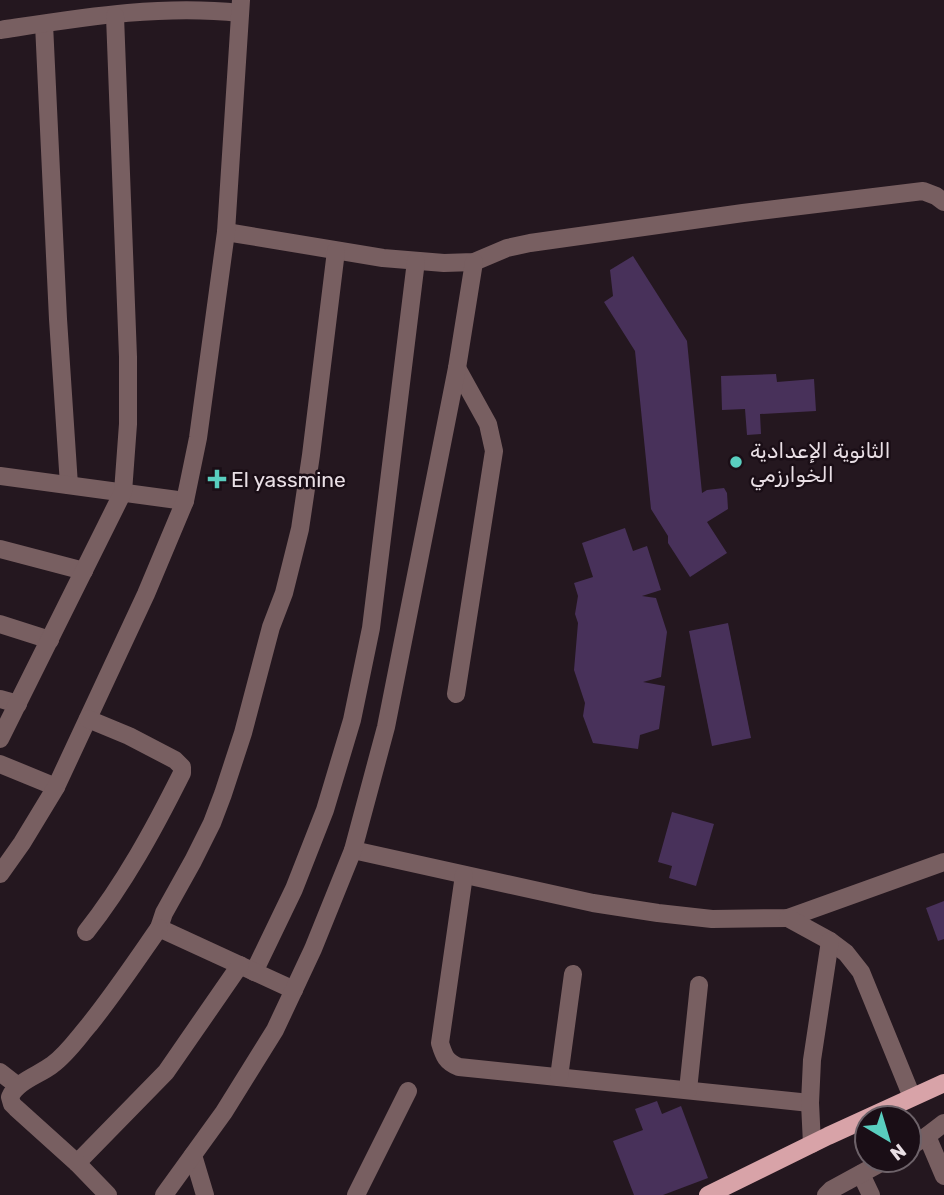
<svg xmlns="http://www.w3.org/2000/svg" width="944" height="1195" font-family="Rubik,Cairo,sans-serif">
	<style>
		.building { fill: #48315a }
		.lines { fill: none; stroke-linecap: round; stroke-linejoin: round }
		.minor { stroke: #785f61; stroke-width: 18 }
		.major { stroke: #d8a3a8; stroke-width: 18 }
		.poi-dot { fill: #59cebf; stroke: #1a0e16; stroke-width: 2.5 }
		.labels { text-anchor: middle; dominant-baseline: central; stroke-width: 5; stroke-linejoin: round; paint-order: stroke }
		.poi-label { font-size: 21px; fill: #e9dfe5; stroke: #1a0e16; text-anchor: start }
	</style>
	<rect width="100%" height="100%" fill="#24171f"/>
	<!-- building -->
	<g class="building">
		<polygon points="633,256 687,341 702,493 707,490 724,488 727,493 728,509 707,522 727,553 690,577 668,543 668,536 651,509 635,351 604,302 613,296 610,270"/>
		<polygon points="776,374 777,382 814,379 816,411 760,414 761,434 747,435 745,409 722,410 721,376"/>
		<polygon points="625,528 633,551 647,546 661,590 642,596 656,598 667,632 661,677 643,682 665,686 659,729 640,735 638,749 593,743 583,716 585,703 574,670 578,623 575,614 578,596 574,583 593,577 582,543"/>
		<polygon points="728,623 751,738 712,746 689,631"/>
		<polygon points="672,812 714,824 696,886 669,878 672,866 658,862"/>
		<polygon points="944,901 944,939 938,941 926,908"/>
		<polygon points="657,1101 662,1114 681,1106 708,1178 663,1195 634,1195 613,1141 643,1130 635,1109"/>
	</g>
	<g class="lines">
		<!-- minor -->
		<g class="minor">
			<polyline points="44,24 58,319 69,485"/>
			<path d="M 0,30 C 79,18 160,4 240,13"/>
			<polyline points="226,232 383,258 444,263 474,262 507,248 530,243 743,213 923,191 936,196 944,202"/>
			<polyline points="0,476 185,501"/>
			<polyline points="0,549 84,571"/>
			<polyline points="0,624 50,640"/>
			<polyline points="456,694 494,451 488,424 457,368"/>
			<polyline points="0,699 18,704"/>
			<polyline points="0,739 123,492 128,424 128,357 115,16"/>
			<polyline points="0,764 56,787"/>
			<polyline points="353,850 593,903 658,913 712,919 788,918 944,862"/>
			<polyline points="0,874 22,843 56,787 146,594 185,501 198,438 226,232 241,0"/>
			<path d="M 464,875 L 440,1043 C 444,1056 446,1062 459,1067 L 810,1103"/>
			<polyline points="788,918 830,941 846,953 861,972 912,1097"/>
			<path d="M 86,932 C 124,884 154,829 182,773 L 182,767 L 175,760 L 129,736 L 88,719"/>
			<polyline points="254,972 294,889 325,810 352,720 371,628 416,261"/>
			<polyline points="294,990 159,928 164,913 193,861 212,823 223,794 243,733 271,627 284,593 300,529 311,455 336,251"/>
			<polyline points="0,1072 18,1086"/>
			<polyline points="559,1077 573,974"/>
			<polyline points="688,1090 699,985"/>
			<polyline points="927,1136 944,1176"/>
			<polyline points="812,1144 810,1103 812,1060 830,941"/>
			<polyline points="909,1147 927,1136 944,1123"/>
			<polyline points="193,1155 205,1195"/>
			<polyline points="77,1163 166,1072 240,965"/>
			<polyline points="861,1174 871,1195"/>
			<path d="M 108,1195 L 77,1163 L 16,1108 L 12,1104 L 10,1097 C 17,1081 39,1075 52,1065 C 67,1054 77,1039 89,1025 C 114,994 136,961 159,928"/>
			<polyline points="164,1195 224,1112 275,1030 313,949 353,850 386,727 457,368 474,262"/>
			<polyline points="356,1195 408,1091"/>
			<polyline points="826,1195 831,1190 886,1160"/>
		</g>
		<!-- major -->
		<polyline class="major" points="708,1195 828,1136 944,1083"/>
	</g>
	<!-- markers -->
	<g class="poi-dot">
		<circle cx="736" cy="462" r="7"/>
		<path d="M213.5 468.5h7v7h7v7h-7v7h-7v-7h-7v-7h7z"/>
	</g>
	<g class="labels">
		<!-- poi labels -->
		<g class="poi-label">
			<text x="750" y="450">الثانوية الإعدادية<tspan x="750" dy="24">الخوارزمي</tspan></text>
			<text x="231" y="479">El yassmine</text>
		</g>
	</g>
	<!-- north arrow -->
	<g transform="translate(888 1139) rotate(142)"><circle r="33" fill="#1a0e16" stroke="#6d6269" stroke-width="2"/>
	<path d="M0-5L12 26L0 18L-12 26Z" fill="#59cebf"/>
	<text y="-10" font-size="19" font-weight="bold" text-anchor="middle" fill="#e9dfe5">N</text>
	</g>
</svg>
